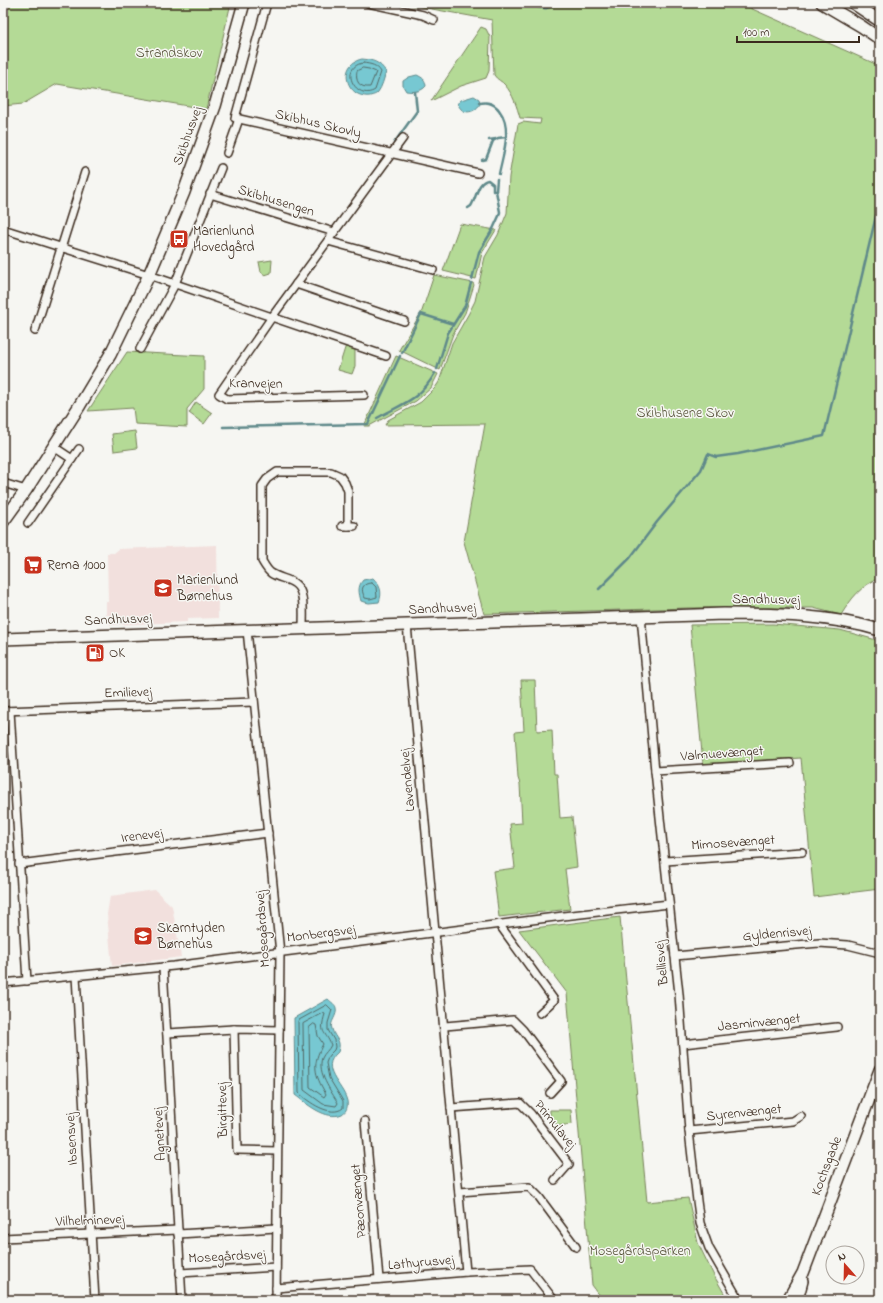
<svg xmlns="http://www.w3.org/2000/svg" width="883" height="1303" font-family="'Indie Flower',sans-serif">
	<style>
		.built { fill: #f2e0dd }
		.green { fill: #b4da96; stroke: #78825a }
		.water { fill: #77c8d2; stroke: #5f898a }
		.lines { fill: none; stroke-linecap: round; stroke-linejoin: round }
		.shore { stroke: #536966; stroke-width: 1 }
		.stream { stroke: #5f898a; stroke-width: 2.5 }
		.street-casing { stroke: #3b2a1e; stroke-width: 10 }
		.secondary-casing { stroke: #3b2a1e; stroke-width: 14 }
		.street { stroke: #f6f6f2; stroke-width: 7 }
		.secondary { stroke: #f6f6f2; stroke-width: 11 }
		.labels { text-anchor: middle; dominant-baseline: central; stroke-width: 3; stroke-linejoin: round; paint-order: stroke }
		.park-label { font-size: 14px; fill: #59563c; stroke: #f6f6f2 }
		.street-label { font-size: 14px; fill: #3b2a1e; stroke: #f6f6f2 }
		.poi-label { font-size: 14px; fill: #3b2a1e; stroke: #f6f6f2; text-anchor: start }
	</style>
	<rect width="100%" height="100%" fill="#f6f6f2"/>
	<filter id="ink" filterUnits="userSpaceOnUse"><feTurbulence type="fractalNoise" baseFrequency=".025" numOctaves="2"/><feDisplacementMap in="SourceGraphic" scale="8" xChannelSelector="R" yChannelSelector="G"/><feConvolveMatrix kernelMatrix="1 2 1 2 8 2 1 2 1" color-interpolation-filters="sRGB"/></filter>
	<g filter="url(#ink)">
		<!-- built -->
		<g class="built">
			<polygon points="217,545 218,618 187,619 187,622 110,625 109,615 106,615 106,602 108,602 107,553 114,553 119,549"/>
			<polygon points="155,890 172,906 181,957 112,966 107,914 110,896"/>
		</g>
		<!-- green -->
		<g class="green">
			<polygon points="3,3 231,3 206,109 57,84 23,104 3,106"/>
			<path d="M 399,3 L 739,3 L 880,66 L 880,578 C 861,585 851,599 841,615 L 813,608 L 688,608 L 484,614 L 464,542 L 485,424 L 385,425 L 388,420 L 421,402 L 435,388 L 439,382 L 452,343 L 469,313 L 475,301 L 485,257 L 498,235 L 507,213 L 509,177 L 518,124 L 523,122 L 540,124 L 541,119 L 520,118 C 517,107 513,94 505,85 C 502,81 497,80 494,75 L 492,20 Z"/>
			<polygon points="481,27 486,29 490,37 489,71 486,78 461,86 431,101"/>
			<polygon points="460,224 496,230 482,253 476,279 443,271"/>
			<polygon points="272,260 271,273 265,275 261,272 259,262"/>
			<polygon points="434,275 473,283 474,285 465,313 453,334 440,370 399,350 422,311"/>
			<polygon points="346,345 355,348 355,366 352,374 338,370"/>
			<polygon points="127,352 204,356 204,389 187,409 187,427 135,424 133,408 88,411"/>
			<polygon points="396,356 438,374 431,388 416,401 369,426 364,426"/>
			<polygon points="196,402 212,413 204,424 189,413"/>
			<polygon points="135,431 137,448 114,451 112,434"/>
			<polygon points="773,624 840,630 880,641 880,889 814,897 801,758 703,764 690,625"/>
			<polygon points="521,680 535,680 537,731 552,730 554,774 557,774 560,818 572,817 577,867 565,869 570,909 499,917 493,871 515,868 510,824 522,823 520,784 518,778 515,732 524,731"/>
			<polygon points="620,917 647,1202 688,1198 698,1243 713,1274 728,1300 603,1300 592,1285 567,993 519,930"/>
			<polygon points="550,1110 571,1110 572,1124 558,1126 550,1116"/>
		</g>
		<!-- water -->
		<g class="water">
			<polygon points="529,3 562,3 546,9 533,7"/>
			<path d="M 362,59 C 373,60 380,62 386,72 C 384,78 382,87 378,92 C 376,95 373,95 370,96 C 346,99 337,64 362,59 Z"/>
			<path d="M 417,75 C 423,78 425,79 426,86 C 421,92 414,92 406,91 L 403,86 L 403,81 L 409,77 Z"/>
			<path d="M 474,96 L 479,99 L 480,104 C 474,114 462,115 458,104 L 461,100 Z"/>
			<path d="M 373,578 C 380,585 383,592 379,602 L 369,603 L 361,601 C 359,593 357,587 363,580 Z"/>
			<path d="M 328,999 C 331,1002 336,1005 336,1008 C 338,1016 329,1022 332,1029 C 335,1040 342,1039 338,1052 C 318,1069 343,1084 347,1101 C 348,1106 347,1111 342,1114 C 326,1121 307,1104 295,1095 L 294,1018 Z"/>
		</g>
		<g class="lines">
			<!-- shore -->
			<g class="shore">
				<path d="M 363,63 C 371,64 377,65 381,72 L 375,90 C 356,102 338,67 363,63 Z"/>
				<path d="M 363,68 L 369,69 L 376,72 L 370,87 C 359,88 355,81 357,71 Z"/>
				<path d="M 372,583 L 376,587 L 377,597 L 370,599 L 365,598 C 360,589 362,583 372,583 Z"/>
				<path d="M 327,1005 L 332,1010 L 328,1023 L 328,1030 L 334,1040 L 335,1047 L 334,1050 L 329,1055 L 326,1063 L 329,1078 L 343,1101 L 343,1108 C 331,1118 308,1102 299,1093 L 298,1021 Z"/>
				<path d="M 323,1013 L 325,1014 C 319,1034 325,1030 331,1045 C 329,1050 324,1053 322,1058 C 317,1073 331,1091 338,1103 L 336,1106 L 323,1104 L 304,1090 L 303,1024 Z"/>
				<path d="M 314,1024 L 316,1025 L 318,1036 L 323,1044 C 312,1064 314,1074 326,1094 L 324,1097 L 310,1087 L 309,1028 Z"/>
			</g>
			<!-- stream -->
			<g class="stream">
				<path d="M 479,103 C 482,103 486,102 489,103 C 493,104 496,106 499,110 C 513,128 503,154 499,174"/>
				<polyline points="489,140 496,139"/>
				<polyline points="394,143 417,111 415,92"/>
				<polyline points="482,160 486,159 493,141 498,138 506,137"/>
				<path d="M 468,208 L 471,206 C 477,197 477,182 488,180 L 493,184 L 493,191 L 496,191"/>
				<polyline points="472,279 479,252 493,229 499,216 500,212 496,191 497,179"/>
				<polyline points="402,353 421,314 453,324"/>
				<polyline points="437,369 448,333 465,306 471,283"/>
				<path d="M 377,418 C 402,404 420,400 435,373"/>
				<polyline points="223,427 368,424 400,356"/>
				<polyline points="599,589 630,558 657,522 701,470 708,454 716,457 738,454 824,436 880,199"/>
			</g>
			<defs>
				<g id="street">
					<polyline points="267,3 235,118 478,173"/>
					<polyline points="368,3 423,15 434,20"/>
					<polyline points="227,153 239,119"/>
					<polyline points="210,194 334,232"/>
					<polyline points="3,229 149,275 386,356"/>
					<polyline points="328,241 433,270"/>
					<polyline points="296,284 404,321"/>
					<polyline points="35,331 85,172"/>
					<polyline points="140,349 175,284 221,168"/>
					<polyline points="364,395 227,399 219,394 272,317 403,138"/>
					<polyline points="54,447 72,459"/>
					<polyline points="3,483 26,490"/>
					<polyline points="28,523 79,449"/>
					<polyline points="342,526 354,526"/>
					<polyline points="641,616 655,771 679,994 689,1131 697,1201 700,1223 709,1248 739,1300"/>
					<polyline points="407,625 466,1272"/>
					<path d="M 303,628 C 303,618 304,607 302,597 C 299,578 283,581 271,573 C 267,570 265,566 262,561 L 262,486 L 267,479 L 277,472 L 331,472 L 340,476 L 345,483 L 348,491 L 348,526"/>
					<polyline points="247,630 280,953 276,1300"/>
					<polyline points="3,711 254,702"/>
					<polyline points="10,711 27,981"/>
					<polyline points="655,771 790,763"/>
					<polyline points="665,861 802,852"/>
					<polyline points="19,864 268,833"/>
					<polyline points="499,924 554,1000 540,1013"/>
					<polyline points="675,956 819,943 848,945 880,953"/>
					<polyline points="163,967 182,1300"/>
					<polyline points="76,976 95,1300"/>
					<polyline points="3,983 174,966 563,916 669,904"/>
					<polyline points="445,1026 513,1020 523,1030 561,1081 550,1093"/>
					<polyline points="234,1029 237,1150 277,1151"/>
					<polyline points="167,1033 234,1029 279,1030"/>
					<polyline points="683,1044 837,1027"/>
					<polyline points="451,1108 520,1103 531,1114 569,1164 555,1180"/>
					<polyline points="365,1121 379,1279"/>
					<polyline points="689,1131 793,1121 801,1116"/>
					<polyline points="459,1192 529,1187 539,1197 576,1247"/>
					<polyline points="178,1234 276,1228"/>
					<polyline points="3,1238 178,1230"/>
					<polyline points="180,1273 276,1267"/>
					<polyline points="276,1288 467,1272 530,1269 554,1300"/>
				</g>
				<g id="secondary">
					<polyline points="822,3 861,26 880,39"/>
					<polyline points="853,3 880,21"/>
					<polyline points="3,522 26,490 80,405 110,355 149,275 184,192 215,106 244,3"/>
					<path d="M 3,639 L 724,614 C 777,614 829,615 880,630"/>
					<polyline points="788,1300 803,1273 880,1070"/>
					<polyline points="797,1300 802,1281"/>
				</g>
			</defs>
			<!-- street casing -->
			<use href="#street" class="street-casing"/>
			<!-- secondary casing -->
			<use href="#secondary" class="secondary-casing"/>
			<!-- street -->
			<use href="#street" class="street"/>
			<!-- secondary -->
			<use href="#secondary" class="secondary"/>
		</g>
	</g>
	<!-- icons -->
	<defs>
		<symbol id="bus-square" viewBox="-11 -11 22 22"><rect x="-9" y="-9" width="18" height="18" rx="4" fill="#c8321e" stroke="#f6f6f2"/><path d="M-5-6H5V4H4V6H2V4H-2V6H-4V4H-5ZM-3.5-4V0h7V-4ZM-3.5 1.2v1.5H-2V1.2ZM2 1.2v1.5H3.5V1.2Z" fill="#fff"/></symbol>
		<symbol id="supermarket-square" viewBox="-11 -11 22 22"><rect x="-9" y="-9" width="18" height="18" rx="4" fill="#c8321e" stroke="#f6f6f2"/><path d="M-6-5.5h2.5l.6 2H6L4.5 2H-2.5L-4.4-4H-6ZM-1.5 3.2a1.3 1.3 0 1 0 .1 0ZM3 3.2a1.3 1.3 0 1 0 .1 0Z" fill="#fff"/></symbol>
		<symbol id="school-square" viewBox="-11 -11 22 22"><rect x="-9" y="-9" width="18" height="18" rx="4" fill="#c8321e" stroke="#f6f6f2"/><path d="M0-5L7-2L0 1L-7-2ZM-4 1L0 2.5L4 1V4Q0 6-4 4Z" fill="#fff"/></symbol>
		<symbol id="fuel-square" viewBox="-11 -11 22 22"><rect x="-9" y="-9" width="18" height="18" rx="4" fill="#c8321e" stroke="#f6f6f2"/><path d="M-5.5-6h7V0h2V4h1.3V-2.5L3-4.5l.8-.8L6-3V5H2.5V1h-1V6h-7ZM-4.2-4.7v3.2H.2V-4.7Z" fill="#fff"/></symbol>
	</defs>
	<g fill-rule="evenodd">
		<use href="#bus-square" x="168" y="228" width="22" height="22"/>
		<use href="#supermarket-square" x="22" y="554" width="22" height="22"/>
		<use href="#school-square" x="152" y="577" width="22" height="22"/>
		<use href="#fuel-square" x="84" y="642" width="22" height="22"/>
		<use href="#school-square" x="132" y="925" width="22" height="22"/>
	</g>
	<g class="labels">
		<!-- park labels -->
		<g class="park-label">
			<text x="169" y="53">Strandskov</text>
			<text x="685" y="413">Skibhusene Skov</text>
			<text x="640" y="1251">Mosegårdsparken</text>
		</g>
		<!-- street labels -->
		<g class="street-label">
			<text transform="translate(318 124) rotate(13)">Skibhus Skovly</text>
			<text transform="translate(188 136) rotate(-70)">Skibhusvej</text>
			<text transform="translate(276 201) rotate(17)">Skibhusengen</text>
			<text transform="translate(256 384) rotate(1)">Kranvejen</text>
			<text transform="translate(766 600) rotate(1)">Sandhusvej</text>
			<text transform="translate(442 609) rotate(-2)">Sandhusvej</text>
			<text transform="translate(118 620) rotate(-2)">Sandhusvej</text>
			<text transform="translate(128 693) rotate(-2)">Emilievej</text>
			<text transform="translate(722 754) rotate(-4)">Valmuevænget</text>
			<text transform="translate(408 780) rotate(-95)">Lavendelvej</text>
			<text transform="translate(142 836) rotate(-7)">Irenevej</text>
			<text transform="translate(733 843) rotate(-4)">Mimosevænget</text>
			<text transform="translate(263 929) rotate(-94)">Mosegårdsvej</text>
			<text transform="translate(321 934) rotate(-7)">Monbergsvej</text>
			<text transform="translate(777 934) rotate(-5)">Gyldenrisvej</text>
			<text transform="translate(662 963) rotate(-96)">Bellisvej</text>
			<text transform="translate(759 1023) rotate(-6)">Jasminvænget</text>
			<text transform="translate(223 1110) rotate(-91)">Birgittevej</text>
			<text transform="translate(744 1113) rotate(-6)">Syrenvænget</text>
			<text transform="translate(555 1125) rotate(51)">Primulavej</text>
			<text transform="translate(160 1134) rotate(-93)">Agnetevej</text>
			<text transform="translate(72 1139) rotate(-93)">Ibsensvej</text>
			<text transform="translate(827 1166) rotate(-69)">Kochsgade</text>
			<text transform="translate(359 1201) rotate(-95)">Pæonvænget</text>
			<text transform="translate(90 1221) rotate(-2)">Vilhelminevej</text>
			<text transform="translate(227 1257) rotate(-3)">Mosegårdsvej</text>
			<text transform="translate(421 1263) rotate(-5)">Lathyrusvej</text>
		</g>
		<!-- poi labels -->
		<g class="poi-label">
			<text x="193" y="231">Marienlund<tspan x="193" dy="16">Hovedgård</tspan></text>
			<text x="47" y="565">Rema 1000</text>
			<text x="177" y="580">Marienlund<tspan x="177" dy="16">Børnehus</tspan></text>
			<text x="109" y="653">OK</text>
			<text x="157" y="928">Skarntyden<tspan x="157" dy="16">Børnehus</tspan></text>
		</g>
	</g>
	<!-- margin -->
	<rect width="883" height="1303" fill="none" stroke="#f6f6f2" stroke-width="16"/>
	<rect x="8" y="8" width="867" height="1287" fill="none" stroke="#3b2a1e" stroke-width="1.5" filter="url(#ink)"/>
	<!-- north arrow -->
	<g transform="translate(845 1265) rotate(340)"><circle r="19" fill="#f6f6f2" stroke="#aba49d"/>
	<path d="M0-3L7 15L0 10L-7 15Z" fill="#c8321e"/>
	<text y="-6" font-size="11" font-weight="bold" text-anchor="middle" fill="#3b2a1e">N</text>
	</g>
	<!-- scale -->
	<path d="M737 36v6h122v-6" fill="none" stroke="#3b2a1e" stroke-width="2"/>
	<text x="743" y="36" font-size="12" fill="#3b2a1e" stroke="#f6f6f2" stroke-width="3" paint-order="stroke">100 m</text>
</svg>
